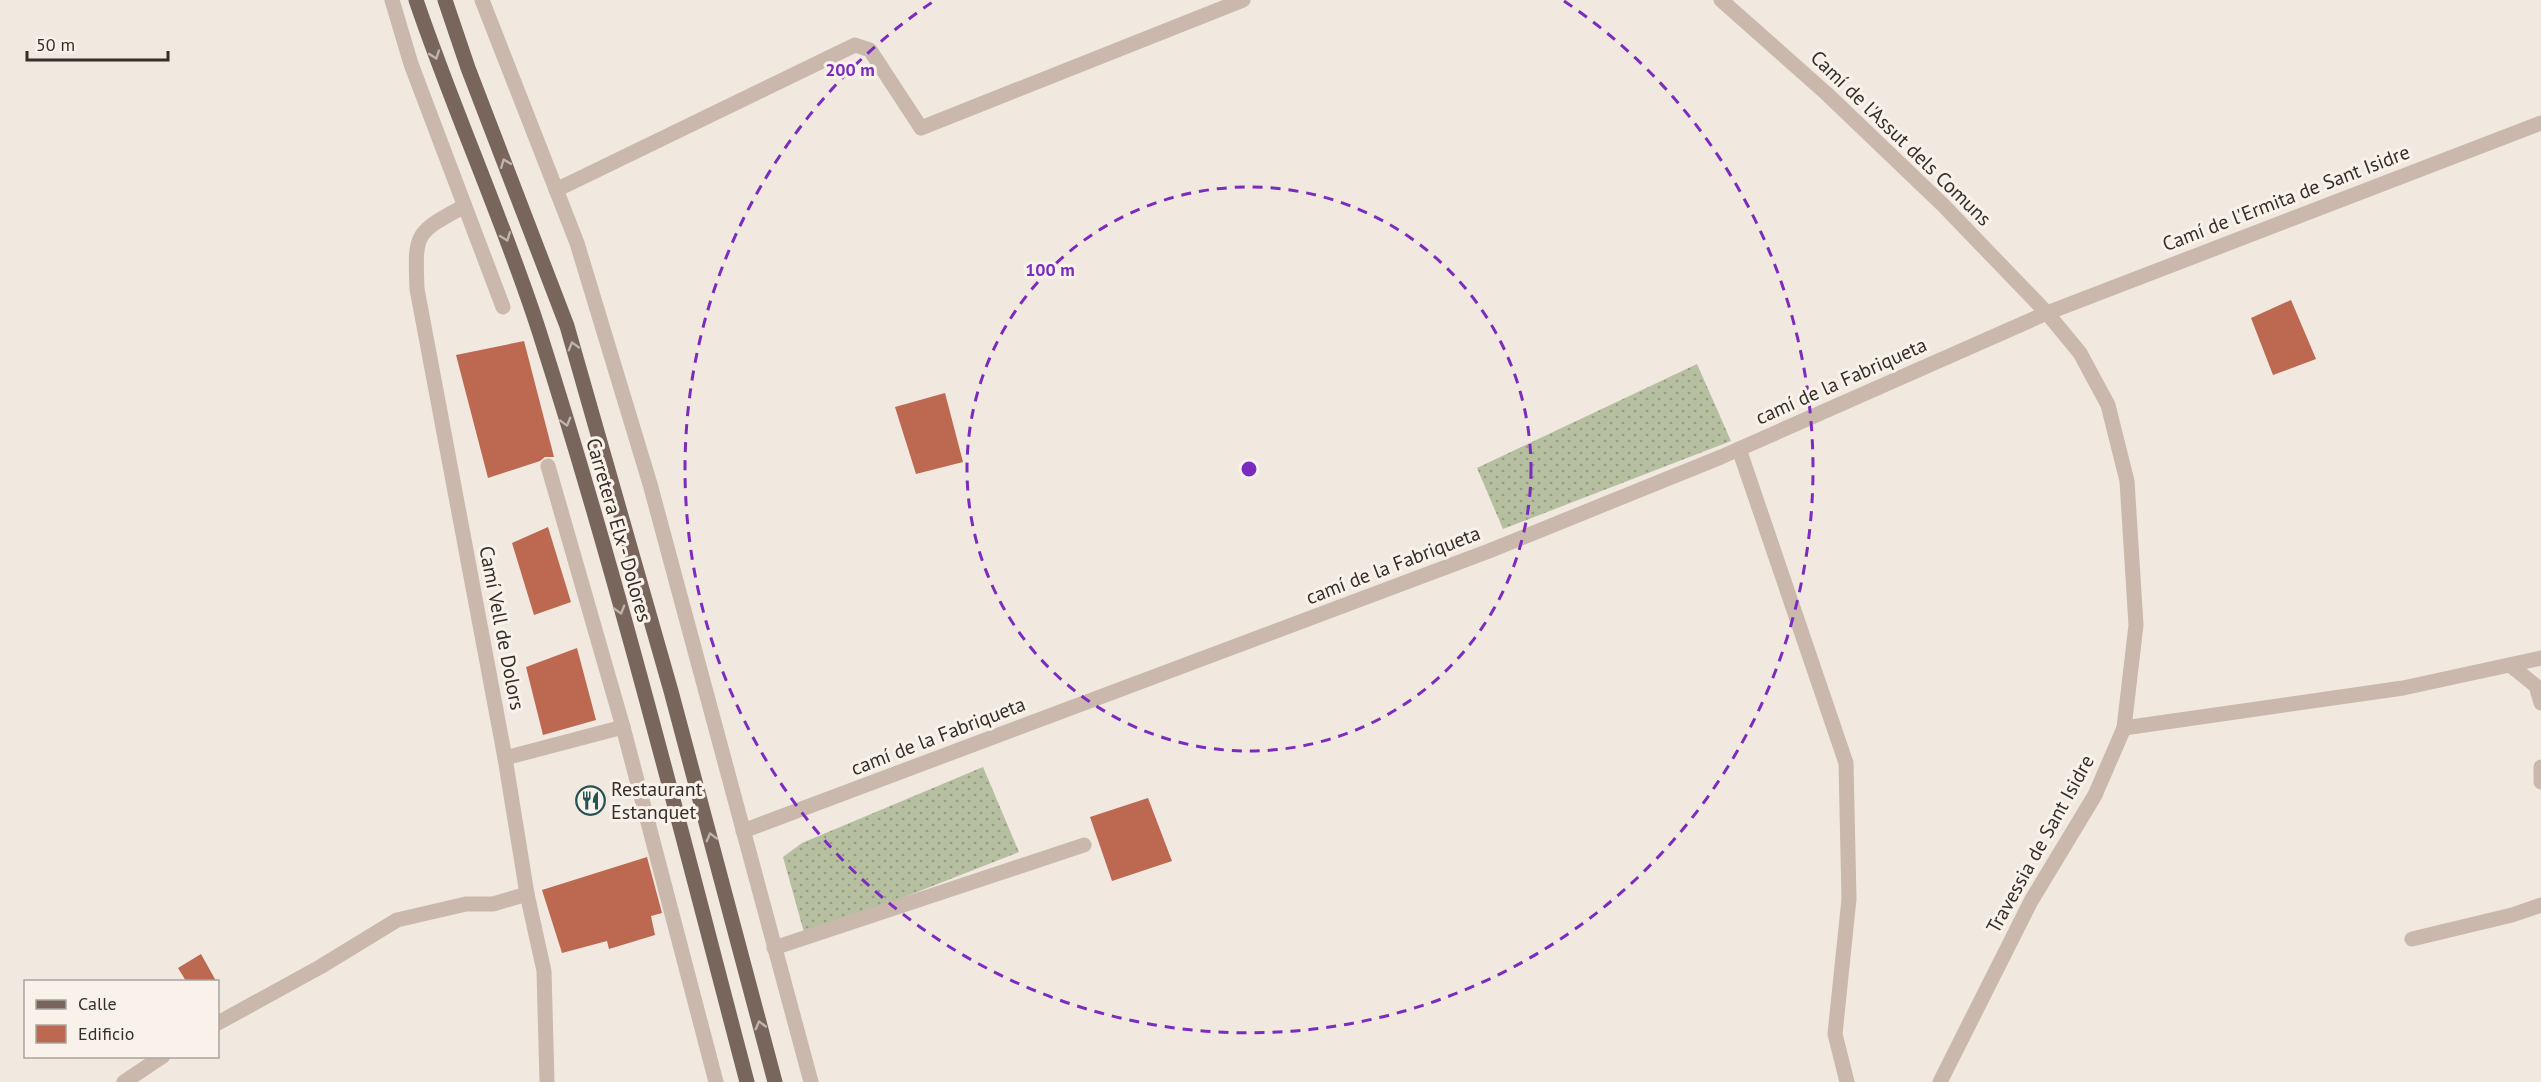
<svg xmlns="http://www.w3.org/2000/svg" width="2541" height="1082" font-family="'PT Sans',sans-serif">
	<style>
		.grass { fill: url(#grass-dots) }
		.building { fill: #bd6851 }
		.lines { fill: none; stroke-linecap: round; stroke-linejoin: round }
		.minor { stroke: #c9b8ab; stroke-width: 15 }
		.major { stroke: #78655c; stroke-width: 15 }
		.oneway { stroke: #bfb3ab }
		.ring { fill: none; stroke: #7b2cbf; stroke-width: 3; stroke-dasharray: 10 8 }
		.labels { text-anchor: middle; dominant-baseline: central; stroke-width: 6; stroke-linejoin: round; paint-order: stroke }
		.street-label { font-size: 20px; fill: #372e2a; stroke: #f9f2eb }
		.poi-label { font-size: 20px; fill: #372e2a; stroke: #f9f2eb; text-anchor: start }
		.centre { fill: #7b2cbf; stroke: #f9f2eb; stroke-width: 3 }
		.ring-label { font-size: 18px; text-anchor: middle; font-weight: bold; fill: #7b2cbf; stroke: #f9f2eb; stroke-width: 6; stroke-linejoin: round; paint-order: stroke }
	</style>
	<defs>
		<pattern id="grass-dots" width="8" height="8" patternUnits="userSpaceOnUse" patternTransform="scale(1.5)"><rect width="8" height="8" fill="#b6bfa0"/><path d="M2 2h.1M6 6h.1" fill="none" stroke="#959c83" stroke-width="1.8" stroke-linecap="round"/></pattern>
	</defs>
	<rect width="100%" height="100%" fill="#f1e8df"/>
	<!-- grass -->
	<g class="grass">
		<polygon points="1697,364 1731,441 1503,529 1477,468"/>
		<polygon points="983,767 1019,852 805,936 783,857 802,843"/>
	</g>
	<!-- building -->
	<g class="building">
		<polygon points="2291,300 2316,359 2273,375 2251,318"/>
		<polygon points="524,341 554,457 545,457 540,461 488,478 456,355"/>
		<polygon points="945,393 963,462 916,474 895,407"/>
		<polygon points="548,527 571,602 534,615 512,543"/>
		<polygon points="577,648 596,720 543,735 526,667"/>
		<polygon points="1148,798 1172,861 1112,881 1090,817"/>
		<polygon points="647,857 662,913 651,916 655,935 609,949 607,941 562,953 542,890"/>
		<polygon points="201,954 216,981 186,981 178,968"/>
	</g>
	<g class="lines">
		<!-- minor -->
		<g class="minor">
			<polyline points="392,0 411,64 503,307"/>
			<polyline points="482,0 577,243 650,484 811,1082"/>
			<polyline points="1721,0 1827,94 1943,205 2047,313 2080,353 2108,405 2127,481 2136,625 2124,728 2095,795 2031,901 1940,1082"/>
			<polyline points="556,190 855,45 870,50 921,128 1243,0"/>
			<path d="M 463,207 C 414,233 415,234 417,289 L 505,758 L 527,894 L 544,971 L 547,1082"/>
			<polyline points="1739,449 1846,763 1849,899 1835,1034 1847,1082"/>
			<polyline points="548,466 623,727 716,1082"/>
			<polyline points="2510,665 2536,686 2541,703"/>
			<polyline points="2124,728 2403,688 2541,658"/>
			<polyline points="505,758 623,727"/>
			<polyline points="2541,767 2541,782"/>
			<polyline points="743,831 1489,551 1721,457 2047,313 2541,123"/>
			<polyline points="2412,939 2512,915 2541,905"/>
			<polyline points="774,948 1084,845"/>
			<polyline points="218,1023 320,967 397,920 466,904 493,904 527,894"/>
			<polyline points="124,1082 163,1056"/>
		</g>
		<!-- major -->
		<g class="major">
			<path d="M 416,0 C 454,112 503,219 539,331 C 618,578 681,831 747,1082"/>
			<polyline points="445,0 468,68 567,326 671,691 775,1082"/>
		</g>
	</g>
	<!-- one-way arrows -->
	<defs><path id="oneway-chevron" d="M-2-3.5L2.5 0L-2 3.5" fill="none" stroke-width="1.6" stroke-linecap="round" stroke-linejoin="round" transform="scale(1.5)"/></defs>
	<g class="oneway">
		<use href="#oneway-chevron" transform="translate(435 55) rotate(71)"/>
		<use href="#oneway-chevron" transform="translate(505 163) rotate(-112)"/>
		<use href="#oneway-chevron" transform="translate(506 237) rotate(69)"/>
		<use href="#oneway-chevron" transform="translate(573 346) rotate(-106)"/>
		<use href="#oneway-chevron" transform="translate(566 422) rotate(74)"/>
		<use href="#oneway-chevron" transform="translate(620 610) rotate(74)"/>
		<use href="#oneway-chevron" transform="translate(711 837) rotate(-105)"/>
		<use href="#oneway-chevron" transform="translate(760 1025) rotate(-105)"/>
	</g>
	<!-- distance rings -->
	<g class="ring">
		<circle cx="1249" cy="469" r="282"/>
		<path d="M1564 1A564 564 0 1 1 934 1"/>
	</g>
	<!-- icons -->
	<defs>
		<symbol id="restaurant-ring" viewBox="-11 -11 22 22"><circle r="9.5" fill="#f9f2eb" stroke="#225456" stroke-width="1.5"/><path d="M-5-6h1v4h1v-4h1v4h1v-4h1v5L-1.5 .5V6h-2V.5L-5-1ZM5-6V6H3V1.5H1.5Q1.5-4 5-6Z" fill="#225456"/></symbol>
	</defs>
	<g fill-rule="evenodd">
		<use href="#restaurant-ring" x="574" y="784" width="33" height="33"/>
	</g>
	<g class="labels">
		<!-- street labels -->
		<g class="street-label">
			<text transform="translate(1901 138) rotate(44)">Camí de l'Assut dels Comuns</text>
			<text transform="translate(2286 198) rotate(-21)">Camí de l'Ermita de Sant Isidre</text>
			<text transform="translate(1841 381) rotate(-24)">camí de la Fabriqueta</text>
			<text transform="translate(619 530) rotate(74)">Carretera Elx - Dolores</text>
			<text transform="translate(1393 565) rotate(-21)">camí de la Fabriqueta</text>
			<text transform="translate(502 628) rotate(79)">Camí Vell de Dolors</text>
			<text transform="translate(938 736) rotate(-21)">camí de la Fabriqueta</text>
			<text transform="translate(2040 844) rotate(-61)">Travessia de Sant Isidre</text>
		</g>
		<!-- poi labels -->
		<g class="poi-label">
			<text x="611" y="789">Restaurant<tspan x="611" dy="23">Estanquet</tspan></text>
		</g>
	</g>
	<circle cx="1249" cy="469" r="9" class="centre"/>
	<g class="ring-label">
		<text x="850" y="76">200 m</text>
		<text x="1050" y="276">100 m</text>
	</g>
	<!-- legend -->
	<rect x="24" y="980" width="195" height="78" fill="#f9f2eb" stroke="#aba49e" stroke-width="1.5"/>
	<rect x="36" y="1000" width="30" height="9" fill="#78655c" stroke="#aba49e" stroke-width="1.5"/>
	<text x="78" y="1010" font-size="18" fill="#372e2a">Calle</text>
	<rect x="36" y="1025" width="30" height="18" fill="#bd6851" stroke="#aba49e" stroke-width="1.5"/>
	<text x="78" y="1040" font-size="18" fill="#372e2a">Edificio</text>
	<!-- scale -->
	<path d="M27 51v9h141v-9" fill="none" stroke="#372e2a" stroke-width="3"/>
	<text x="36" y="51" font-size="18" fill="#372e2a" stroke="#f9f2eb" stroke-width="4.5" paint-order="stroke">50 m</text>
</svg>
